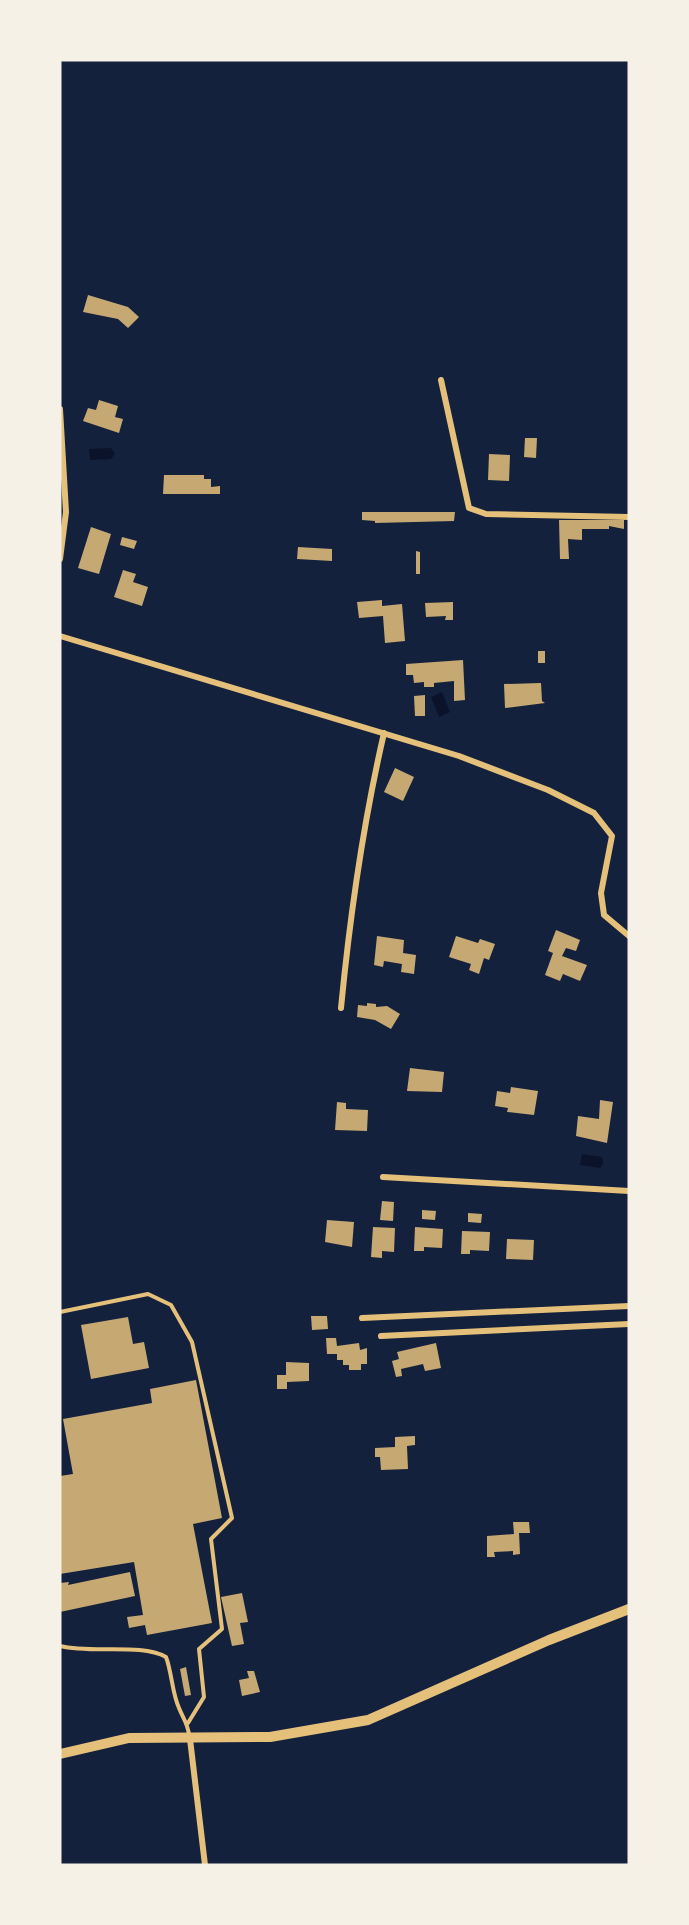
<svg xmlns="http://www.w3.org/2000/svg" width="689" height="1925" font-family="'Alegreya Sans',sans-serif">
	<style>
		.water { fill: #0b132b }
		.building { fill: #c6a872 }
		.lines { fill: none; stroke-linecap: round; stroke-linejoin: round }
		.service { stroke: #e5c07b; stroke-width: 4 }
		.minor { stroke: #e5c07b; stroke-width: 6 }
		.tertiary { stroke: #e5c07b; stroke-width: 10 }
	</style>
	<rect width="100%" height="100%" fill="#14213d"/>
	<!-- water -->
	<g class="water">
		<polygon points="111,448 115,454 111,459 90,460 89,449"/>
		<polygon points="442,692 450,712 439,717 431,697"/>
		<polygon points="582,1154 602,1157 603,1164 600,1168 580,1165"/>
	</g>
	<!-- building -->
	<g class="building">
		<polygon points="88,295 128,307 139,317 128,328 118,319 83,312"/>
		<polygon points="99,400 118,406 115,417 123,419 119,433 83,421 88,408 96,410"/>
		<polygon points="525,438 537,438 536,458 524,457"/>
		<polygon points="489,454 510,455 509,481 488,480"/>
		<polygon points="164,475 204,475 204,479 211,479 211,487 220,486 220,494 163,494"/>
		<polygon points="362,512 455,512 454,521 375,523 375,521 362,520"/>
		<polygon points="559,520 624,520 624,529 609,526 609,529 582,529 582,540 568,539 569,559 560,559"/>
		<polygon points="91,527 111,534 99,574 78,568"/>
		<polygon points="122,537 137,541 134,549 120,545"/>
		<polygon points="298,547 332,549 332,561 297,559"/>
		<polygon points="416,551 420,552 420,574 416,574"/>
		<polygon points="123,570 136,574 133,582 148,587 142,606 114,597"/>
		<polygon points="382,600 382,606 402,604 405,641 385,643 383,616 359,618 357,602"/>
		<polygon points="453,602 453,620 445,620 446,616 426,617 425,603"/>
		<rect x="538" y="651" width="7" height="12"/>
		<polygon points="463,660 465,700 454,701 454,681 434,683 434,687 424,687 424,682 414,683 413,675 406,675 406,664"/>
		<polygon points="541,683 542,701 545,703 505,708 504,684"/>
		<polygon points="425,695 425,716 415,716 414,696"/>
		<polygon points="395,768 414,777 403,801 384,792"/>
		<polygon points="556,930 580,940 576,951 566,948 562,956 587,965 580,981 563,974 560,981 545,975 553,953 548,951"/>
		<polygon points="377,936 404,940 403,953 416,955 414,974 401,972 402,964 384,961 383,967 374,965"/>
		<polygon points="456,936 478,943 480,939 495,944 489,960 484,958 479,974 469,970 471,964 449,957"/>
		<polygon points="367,1003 376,1004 376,1007 387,1006 400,1014 391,1029 375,1020 357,1017 358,1005 367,1006"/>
		<polygon points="410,1068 444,1072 442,1092 407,1091"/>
		<polygon points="511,1087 538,1091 534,1115 507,1112 508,1108 495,1106 497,1091 510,1093"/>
		<polygon points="600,1100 613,1102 607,1143 576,1136 578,1116 599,1119"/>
		<polygon points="337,1102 346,1103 346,1109 368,1110 367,1131 335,1130"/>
		<polygon points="382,1201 394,1202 393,1221 380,1220"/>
		<polygon points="422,1210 436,1211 435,1220 422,1219"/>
		<polygon points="468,1213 482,1214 481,1223 468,1222"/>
		<polygon points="327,1220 354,1222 352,1247 325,1242"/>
		<polygon points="373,1227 395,1228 394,1252 382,1251 382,1258 371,1257"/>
		<polygon points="415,1227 443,1229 442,1248 424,1247 424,1251 414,1251"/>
		<polygon points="462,1231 490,1232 489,1251 470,1250 470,1254 461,1254"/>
		<polygon points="507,1239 534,1240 533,1260 506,1259"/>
		<polygon points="311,1316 327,1316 328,1329 312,1330"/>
		<polygon points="128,1317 133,1344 144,1342 149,1368 91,1379 81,1325"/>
		<polygon points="326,1338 336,1338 337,1346 359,1343 360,1350 367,1348 367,1364 361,1364 361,1370 349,1370 349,1365 343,1365 343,1360 337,1360 337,1354 327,1354"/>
		<polygon points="436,1343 441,1368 425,1371 423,1364 401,1369 402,1376 396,1377 392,1361 399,1359 397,1352"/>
		<polygon points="286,1362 309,1363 309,1381 287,1382 287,1389 277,1389 277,1375 286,1375"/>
		<polygon points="196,1380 222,1518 193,1524 212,1623 147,1635 145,1625 129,1628 127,1617 143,1615 134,1562 60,1574 60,1476 73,1474 63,1419 152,1403 150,1389"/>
		<polygon points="415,1436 415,1445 407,1446 408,1469 381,1470 380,1457 375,1457 375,1448 395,1447 395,1437"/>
		<polygon points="513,1522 529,1522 530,1533 519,1533 520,1554 513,1555 513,1551 494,1552 495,1557 487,1557 487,1536 514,1534"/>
		<polygon points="130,1572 135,1596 60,1612 60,1583 69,1582 68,1585"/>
		<polygon points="242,1593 248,1622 240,1623 244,1644 232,1646 221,1597"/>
		<polygon points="186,1667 191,1695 185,1696 180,1669"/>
		<polygon points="247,1671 254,1671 260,1692 242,1696 239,1680 249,1678"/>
	</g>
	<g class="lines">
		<!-- service -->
		<g class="service">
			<polyline points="60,1312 148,1294 171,1305 192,1342 232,1518 211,1539 222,1629 199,1649 204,1697 188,1723"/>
			<path d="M 60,1646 C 93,1654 140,1643 166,1657 C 172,1673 172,1693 179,1708 C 183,1718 188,1724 189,1735"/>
		</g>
		<!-- minor -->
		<g class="minor">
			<polyline points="441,380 469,508 486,514 629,517"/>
			<polyline points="60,409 66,512 60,559"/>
			<polyline points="60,636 459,756 548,790 594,813 612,836 601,893 604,915 629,936"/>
			<path d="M 341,1008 C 350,915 363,824 384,733"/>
			<polyline points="383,1177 629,1191"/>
			<polyline points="362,1318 629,1306"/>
			<polyline points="381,1336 629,1324"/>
			<polyline points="190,1739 205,1865"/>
		</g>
		<!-- tertiary -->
		<polyline class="tertiary" points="60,1754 129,1738 270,1737 368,1720 549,1640 629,1609"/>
	</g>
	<!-- border -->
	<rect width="689" height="1925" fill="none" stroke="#f6f1e7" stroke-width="123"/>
</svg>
